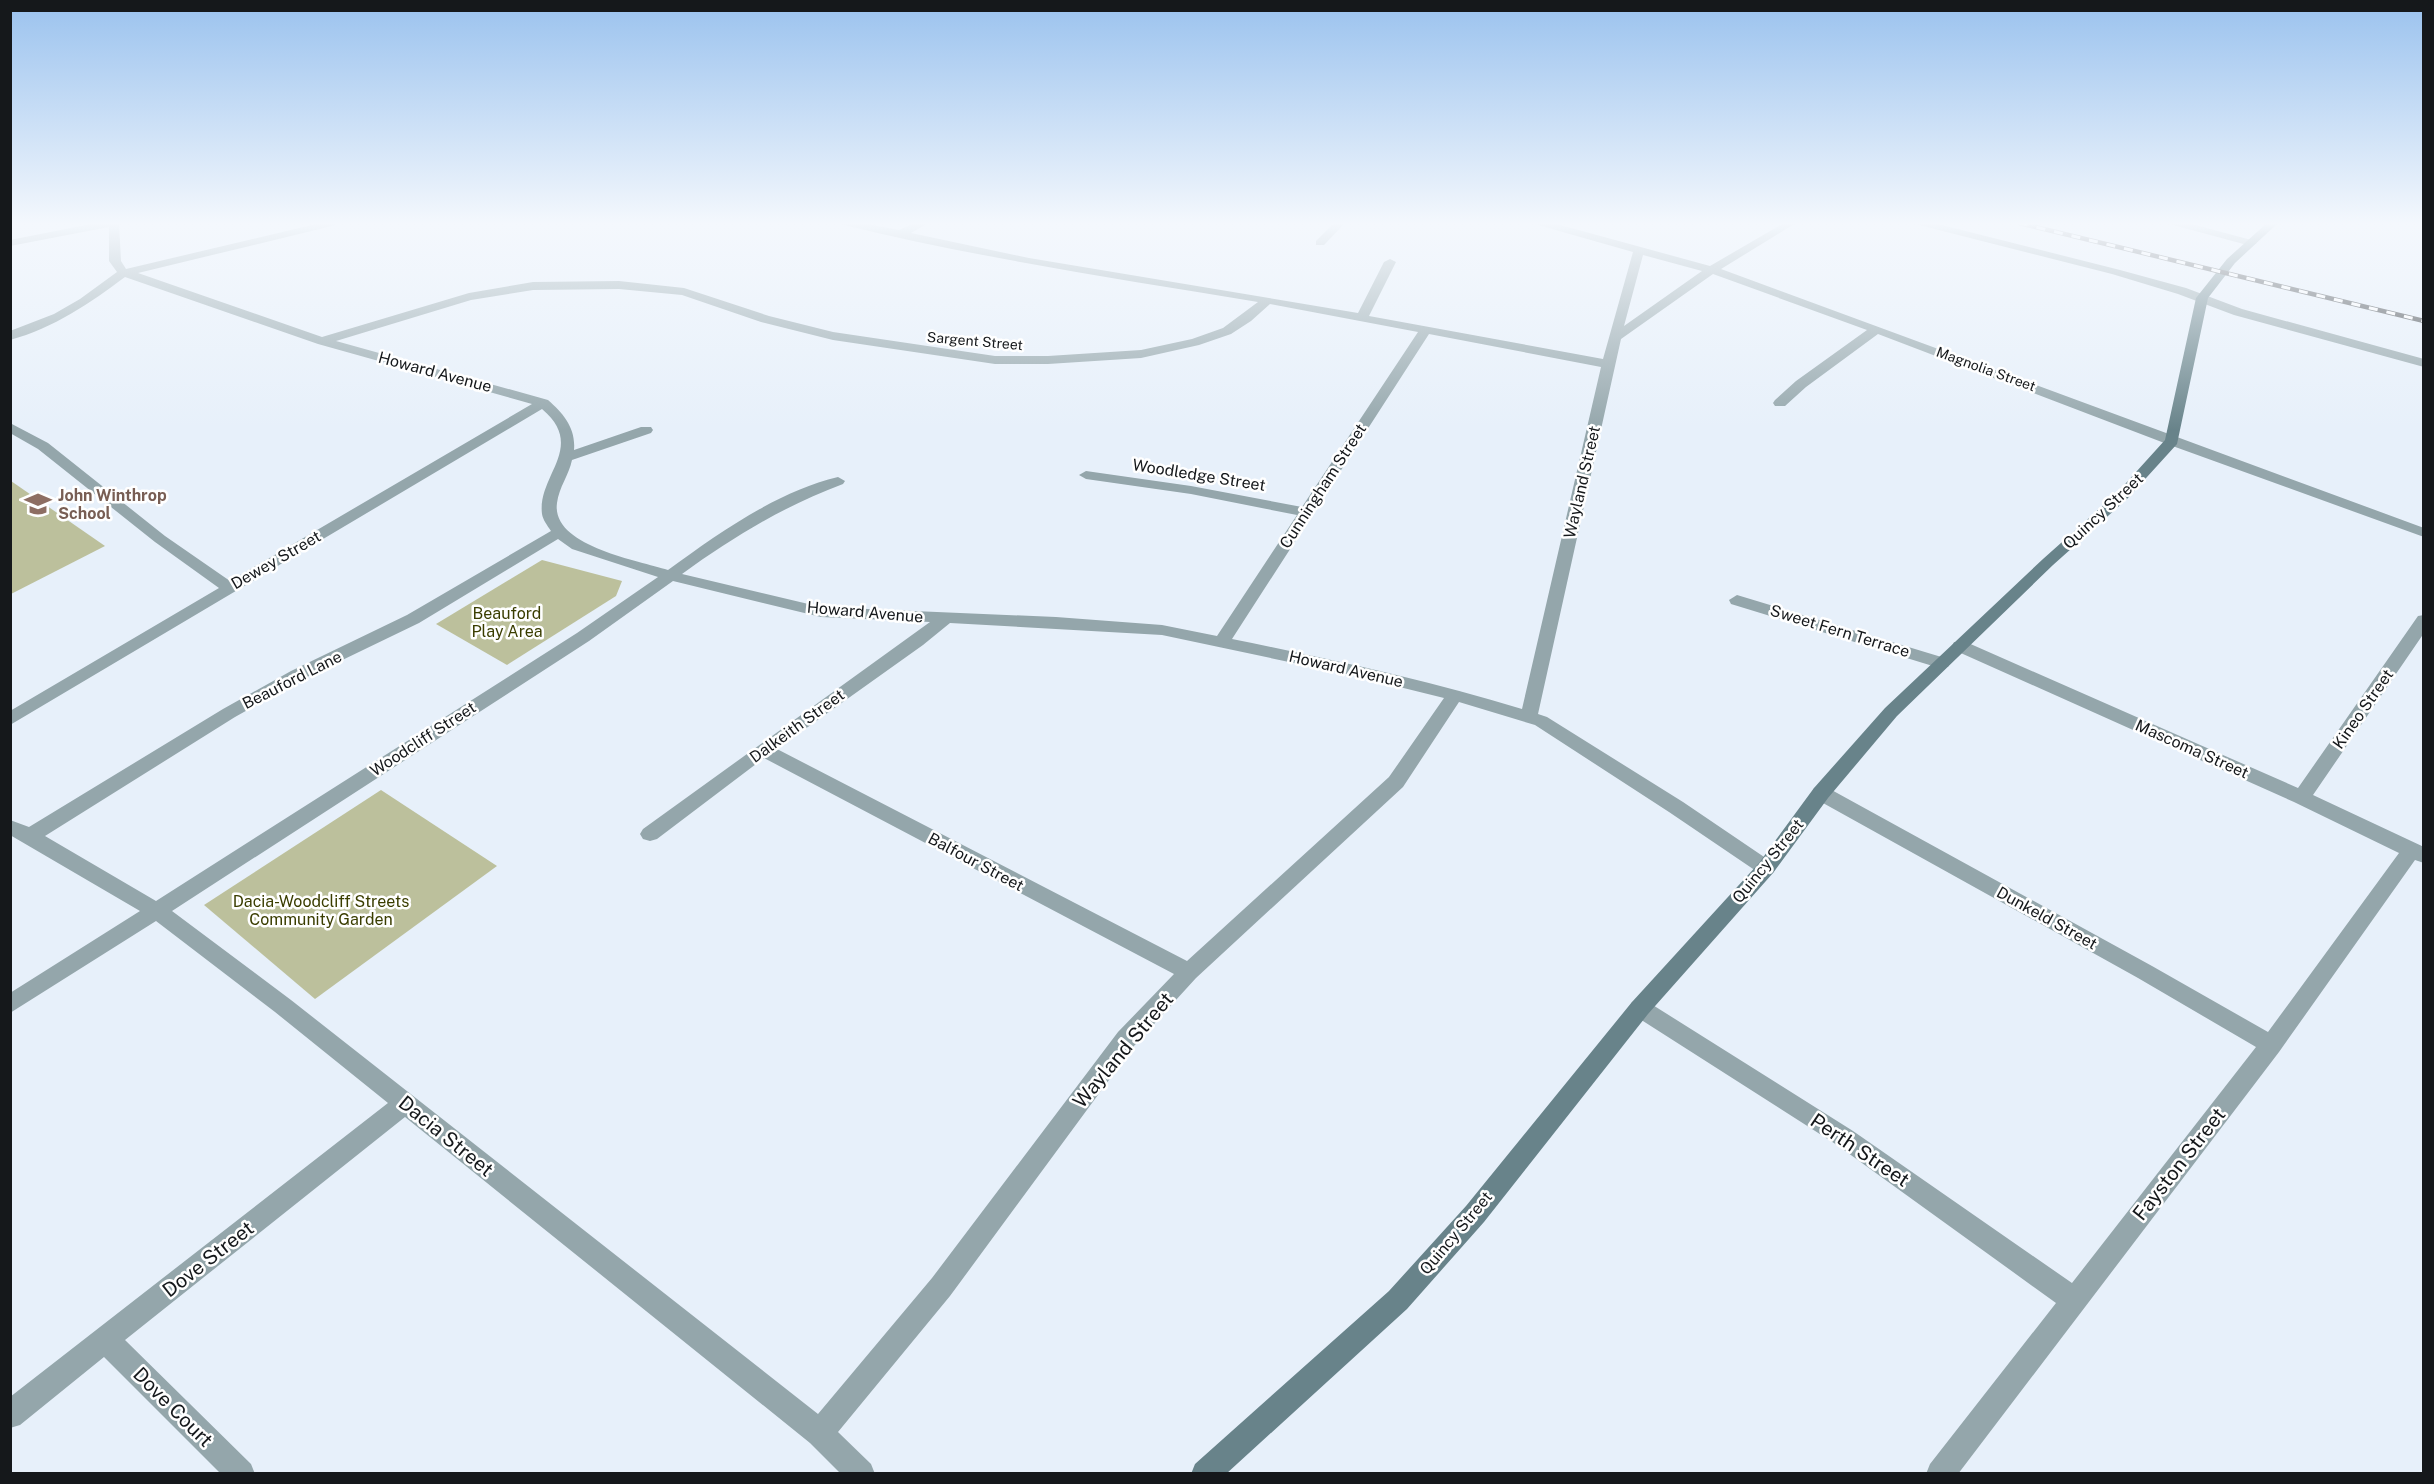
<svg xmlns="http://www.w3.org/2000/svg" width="2434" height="1484" font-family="'Public Sans',sans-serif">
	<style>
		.green { fill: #bcc09c }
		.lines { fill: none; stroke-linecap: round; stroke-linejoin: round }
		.minor { fill: #94a6ab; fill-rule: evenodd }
		.secondary { fill: #68838a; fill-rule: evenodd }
		.rail-casing { stroke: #3f4448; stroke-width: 4.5 }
		.rail { stroke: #fff; stroke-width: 3; stroke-dasharray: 9; stroke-linecap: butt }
		.labels { text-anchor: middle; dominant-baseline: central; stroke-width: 5; stroke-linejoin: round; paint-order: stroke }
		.far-street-label { font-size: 14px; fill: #15181b; stroke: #fff }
		.street-label { font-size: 16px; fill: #15181b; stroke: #fff }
		.education-label { font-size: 16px; font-weight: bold; fill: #785e54; stroke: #fff; text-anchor: start }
		.park-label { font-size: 16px; fill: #3a3d00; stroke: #fff }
		.near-street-label { font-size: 20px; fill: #15181b; stroke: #fff }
	</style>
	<rect width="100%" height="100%" fill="#e7f0fa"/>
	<!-- green -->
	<g class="green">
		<polygon points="10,481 11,481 105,546 11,594"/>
		<polygon points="542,560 622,581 616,596 507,665 436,624"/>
		<polygon points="381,790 497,866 315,999 204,905"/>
	</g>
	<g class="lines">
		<!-- minor -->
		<g class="minor">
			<path d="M 96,223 L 119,223 L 121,261 L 126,269 L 320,223 L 337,223 L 336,225 L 138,273 L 322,337 L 469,293 L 533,282 L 619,281 L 684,288 L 769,316 L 833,332 L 995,356 L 1048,356 L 1141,350 L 1192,339 L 1223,328 L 1258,302 C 1119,279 979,258 844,225 L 843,223 L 862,223 L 899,230 L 915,223 L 928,223 L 911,233 L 1029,258 L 1358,313 L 1384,262 L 1390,259 L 1396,262 L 1369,316 L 1603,359 L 1633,252 L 1538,225 L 1537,223 L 1553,223 L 1710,266 L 1784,223 L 1796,223 L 1721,269 L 2424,528 L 2424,537 L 2167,444 L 1878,334 L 1806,387 L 1785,406 L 1775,406 L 1773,403 L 1775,400 L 1796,381 L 1867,330 L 1713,274 L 1621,339 L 1538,714 L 1547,717 L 1683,802 L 1773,863 L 1776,868 L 1773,873 L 1766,876 L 1759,873 L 1669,812 L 1535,725 L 1459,702 L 1403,787 L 1196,978 L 1134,1046 L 950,1296 L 838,1432 L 871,1464 L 875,1474 L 841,1474 L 810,1443 L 405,1117 L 125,1340 L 251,1464 L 255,1474 L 221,1474 L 104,1357 L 20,1425 L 10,1428 L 10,1397 L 388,1103 L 275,1012 L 156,921 L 10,1013 L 10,993 L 140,911 L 10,835 L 10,820 L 29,827 L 223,709 L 291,671 L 407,615 L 551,531 C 547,525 543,520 542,514 C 537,475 587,447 542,409 L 10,725 L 10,711 L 219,588 L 155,542 L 38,449 L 10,433 L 10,423 L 48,443 L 165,536 L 230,581 L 532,404 L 318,344 L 125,277 C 90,303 54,328 10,340 L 10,331 L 54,314 L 80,299 L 117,272 L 109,261 L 109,227 L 10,246 L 10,240 ZM 1643,255 L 1702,271 L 1624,326 ZM 619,289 L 682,295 L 761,322 L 833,340 L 995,364 L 1048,364 L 1141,358 L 1199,345 L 1231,334 L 1251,321 L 1270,304 L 1418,332 L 1302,507 L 1191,486 L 1086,471 L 1079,475 L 1086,479 L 1191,494 L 1297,515 L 1217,636 L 1162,625 L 1056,617 L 821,607 L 682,574 C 733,537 784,506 843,484 L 845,481 L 838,477 C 776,492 719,533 668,570 C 637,560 551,546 557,503 C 559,487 569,475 572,460 L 651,433 L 653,430 L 651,427 L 641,427 L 574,450 C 576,428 563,413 548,400 L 336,341 L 471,300 L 533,290 ZM 1429,334 L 1601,367 L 1522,709 C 1426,680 1330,659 1232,639 ZM 558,539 L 572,549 L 658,577 L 577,633 L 156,901 L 45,836 L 235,717 L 303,679 L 419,623 ZM 673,581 L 821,617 L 930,622 L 643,829 L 640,834 L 643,839 L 650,841 L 657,839 L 764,758 L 1174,974 L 1118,1032 L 932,1278 L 818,1414 L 291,1000 L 172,911 L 589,641 ZM 950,623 L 1162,635 L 1355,676 L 1444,698 L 1389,777 L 1187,961 L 777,749 L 923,645 Z"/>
			<polygon points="1334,223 1345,223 1324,245 1316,245 1316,241"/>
			<polygon points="1918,223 1934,223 2120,270 2186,288 2242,309 2424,359 2424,367 2234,315 2178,294 2112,274 1919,225"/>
			<polygon points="2172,223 2188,223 2255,241 2257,243 2251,246 2173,225"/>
			<polygon points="1737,595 1948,659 1950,663 1948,667 1936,667 1731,604 1729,600"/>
			<polygon points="2424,615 2424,633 2313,795 2424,847 2424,863 2415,860 2279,1052 1958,1474 1926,1474 1930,1464 2056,1303 1837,1145 1632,1014 1629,1008 1632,1002 1640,999 1648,1002 1853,1131 2072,1283 2256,1047 2138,978 1814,798 1812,793 1814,788 1821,786 1828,788 2152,966 2268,1032 2399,853 2294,802 1954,650 1952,646 1954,642 1966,642 2298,788 2418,616"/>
		</g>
		<!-- secondary -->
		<polygon class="secondary" points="2267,223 2278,223 2235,263 2208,298 2177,444 2127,499 2053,565 1897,716 1828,798 1773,873 1648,1014 1484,1222 1407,1309 1226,1474 1191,1474 1195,1464 1389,1291 1466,1206 1632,1002 1759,863 1814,788 1885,708 2043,559 2117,493 2165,440 2196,298 2227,259"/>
		<defs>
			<polyline id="rail" points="2019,223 2424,321"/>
		</defs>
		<!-- rail casing -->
		<use href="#rail" class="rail-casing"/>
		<!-- rail -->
		<use href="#rail" class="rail"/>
	</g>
	<!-- sky -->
	<linearGradient id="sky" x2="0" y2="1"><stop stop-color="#9ac2ee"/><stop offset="0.52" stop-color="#f4f8fd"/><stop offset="1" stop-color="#f4f8fd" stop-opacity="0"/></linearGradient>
	<rect width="2434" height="430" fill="url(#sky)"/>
	<!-- icons -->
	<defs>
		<symbol id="school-bare" viewBox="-9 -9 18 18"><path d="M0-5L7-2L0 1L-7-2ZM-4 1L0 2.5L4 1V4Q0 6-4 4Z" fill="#8d6e63" stroke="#fff" stroke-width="2.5" paint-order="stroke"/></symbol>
	</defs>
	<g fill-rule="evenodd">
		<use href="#school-bare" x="19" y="485" width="38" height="38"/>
	</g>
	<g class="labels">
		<!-- far-street labels -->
		<g class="far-street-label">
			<text transform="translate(975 341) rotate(5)">Sargent Street</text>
			<text transform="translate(1986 369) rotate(20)">Magnolia Street</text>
		</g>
		<!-- street labels -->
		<g class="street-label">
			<text transform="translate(435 372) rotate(15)">Howard Avenue</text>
			<text transform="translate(1199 475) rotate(9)">Woodledge Street</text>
			<text transform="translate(1582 482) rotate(-77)">Wayland Street</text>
			<text transform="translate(1323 486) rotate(-57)">Cunningham Street</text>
			<text transform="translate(2103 511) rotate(-43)">Quincy Street</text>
			<text transform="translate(276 560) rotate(-30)">Dewey Street</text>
			<text transform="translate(865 612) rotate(5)">Howard Avenue</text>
			<text transform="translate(1840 631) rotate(17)">Sweet Fern Terrace</text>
			<text transform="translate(1346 669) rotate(13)">Howard Avenue</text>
			<text transform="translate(292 680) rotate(-27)">Beauford Lane</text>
			<text transform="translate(2363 709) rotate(-55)">Kineo Street</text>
			<text transform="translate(797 726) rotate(-36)">Dalkeith Street</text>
			<text transform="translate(423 739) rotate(-33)">Woodcliff Street</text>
			<text transform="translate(2192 749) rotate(24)">Mascoma Street</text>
			<text transform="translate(1768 861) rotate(-51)">Quincy Street</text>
			<text transform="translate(976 862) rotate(28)">Balfour Street</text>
			<text transform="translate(2047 918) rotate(29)">Dunkeld Street</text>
			<text transform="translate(1456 1233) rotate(-50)">Quincy Street</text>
		</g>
		<!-- education labels -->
		<g class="education-label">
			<text x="58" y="495">John Winthrop<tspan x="58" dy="18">School</tspan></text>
		</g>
		<!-- park labels -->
		<g class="park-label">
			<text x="507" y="613">Beauford<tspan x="507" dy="18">Play Area</tspan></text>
			<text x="321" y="901">Dacia-Woodcliff Streets<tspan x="321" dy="18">Community Garden</tspan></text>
		</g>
		<!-- near-street labels -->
		<g class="near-street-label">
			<text transform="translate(1123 1050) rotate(-50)">Wayland Street</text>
			<text transform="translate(446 1136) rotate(39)">Dacia Street</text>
			<text transform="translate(1860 1150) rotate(34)">Perth Street</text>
			<text transform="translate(2179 1164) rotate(-52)">Fayston Street</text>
			<text transform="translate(208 1259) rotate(-38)">Dove Street</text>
			<text transform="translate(173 1407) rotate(45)">Dove Court</text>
		</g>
	</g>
	<!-- border -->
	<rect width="2434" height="1484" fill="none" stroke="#15181b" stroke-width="24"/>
</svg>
